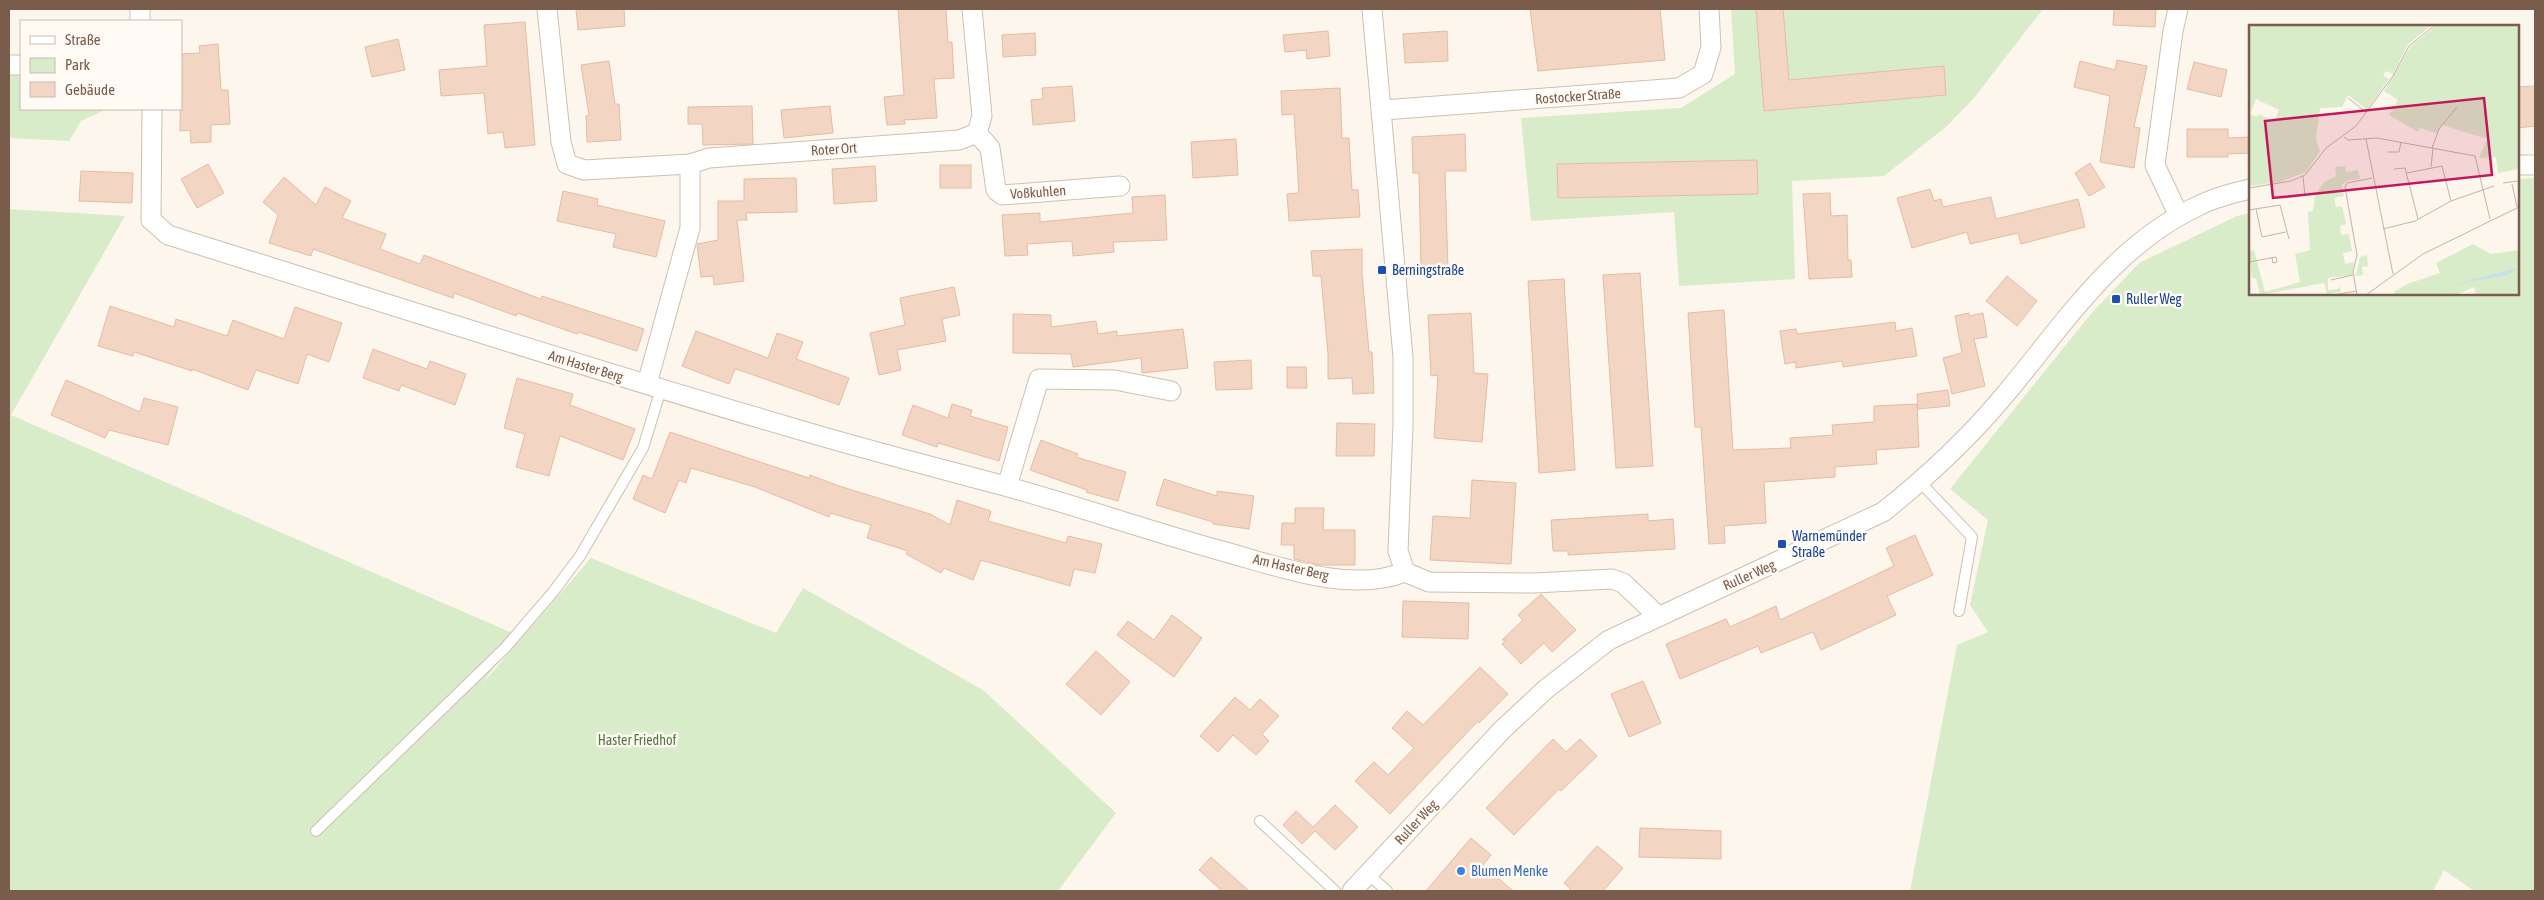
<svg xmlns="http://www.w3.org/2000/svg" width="2544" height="900" font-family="'Asap Condensed',sans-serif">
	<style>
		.green { fill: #d8ecc9 }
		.building { fill: #f3d5c3; stroke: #e6bba3 }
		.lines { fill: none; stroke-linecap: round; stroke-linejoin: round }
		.lane-casing { stroke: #d1beb0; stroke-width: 12 }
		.street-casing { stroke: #d1beb0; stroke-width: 21 }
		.lane { stroke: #fff; stroke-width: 10 }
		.street { stroke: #fff; stroke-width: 19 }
		.transit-dot { fill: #1a4fb4; stroke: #fffaf3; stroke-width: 2 }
		.shop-dot { fill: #3f7fe0; stroke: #fffaf3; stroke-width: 2 }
		.labels { text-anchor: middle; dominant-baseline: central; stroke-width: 5; stroke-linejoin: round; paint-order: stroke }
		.street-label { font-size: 14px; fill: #7a5c4d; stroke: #fffaf3 }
		.transit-label { font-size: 14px; fill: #164399; stroke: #fffaf3; text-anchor: start }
		.park-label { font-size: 14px; fill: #537a41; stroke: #fffaf3 }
		.shop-label { font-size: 14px; fill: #366cbe; stroke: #fffaf3; text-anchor: start }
		.inset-road { fill: none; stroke: #c5b3a7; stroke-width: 1 }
		.view { fill: #c2185b; fill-opacity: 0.15; stroke: #c2185b; stroke-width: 2.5 }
		.inset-edge { fill: none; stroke: #7a5c4d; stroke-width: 2.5 }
	</style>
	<rect width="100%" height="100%" fill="#fdf6ec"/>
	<!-- green -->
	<g class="green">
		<polygon points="1731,9 2043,9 1974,98 1947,126 1884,176 1792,181 1795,279 1679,286 1674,212 1531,221 1521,118 1681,108 1735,74"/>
		<polygon points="21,72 21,109 107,109 81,121 69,141 9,138 9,73"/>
		<polygon points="2535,178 2535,891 2474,891 2444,870 2433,891 1910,891 1957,645 1988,632 1970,605 1988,520 1950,489 2090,315 2139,263 2237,216 2250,213 2250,294 2518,294 2518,179"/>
		<polygon points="9,209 125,216 11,415 517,635 482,684 591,558 776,633 803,588 983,690 1116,813 1058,891 9,891"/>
	</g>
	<!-- building -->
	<g class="building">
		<polygon points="576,9 624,9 625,26 578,30"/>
		<polygon points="898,9 946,9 948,42 952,42 954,78 934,79 937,118 904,120 905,124 887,125 884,97 904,95"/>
		<polygon points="1530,9 1660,9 1665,60 1538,71"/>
		<polygon points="1756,9 1783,9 1789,80 1944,66 1946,95 1764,111"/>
		<polygon points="2114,9 2156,9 2155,27 2113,25"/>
		<polygon points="525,22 535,145 505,148 503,132 488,134 484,93 441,96 439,70 487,66 484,25"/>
		<polygon points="1328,31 1330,56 1307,59 1306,50 1285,52 1283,35"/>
		<polygon points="1447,31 1448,61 1405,63 1403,34"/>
		<polygon points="1035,33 1036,55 1003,57 1002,35"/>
		<polygon points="398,39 405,70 372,77 365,47"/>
		<polygon points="218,44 221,90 228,90 230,124 211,125 211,142 191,143 190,130 180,131 181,54 200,53 199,46"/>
		<polygon points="2117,60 2147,66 2134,127 2140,128 2134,168 2100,162 2110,96 2074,87 2080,61 2115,70"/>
		<polygon points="609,61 615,104 619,104 621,140 587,142 586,116 589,115 581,65"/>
		<polygon points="2194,62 2227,70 2221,97 2187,89"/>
		<polygon points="1072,86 1075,121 1033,125 1031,100 1043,99 1042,88"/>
		<polygon points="2535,86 2535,126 2518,128 2518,87"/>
		<polygon points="1340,88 1342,138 1349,138 1352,190 1358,190 1360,217 1289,221 1287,194 1299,193 1294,114 1282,115 1281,91"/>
		<polygon points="752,106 753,144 703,145 702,124 688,124 688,107"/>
		<polygon points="830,106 833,133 784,138 781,110"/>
		<polygon points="2187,129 2228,129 2228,138 2250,137 2250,153 2228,154 2228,157 2187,157"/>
		<polygon points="1465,134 1466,171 1445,171 1448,269 1421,270 1419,173 1413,173 1412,137"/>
		<polygon points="1236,139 1238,175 1193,178 1191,142"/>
		<polygon points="1757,160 1758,194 1558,198 1557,164"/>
		<polygon points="2090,163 2105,187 2089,196 2075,173"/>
		<polygon points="208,164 224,193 197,208 181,179"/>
		<rect x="940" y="165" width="31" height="23"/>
		<polygon points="875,166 877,201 834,204 832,169"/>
		<polygon points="81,171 133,173 132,203 79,201"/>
		<polygon points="284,177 316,205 325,187 351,201 342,218 386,234 380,249 420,264 424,255 541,299 542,296 644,329 637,351 578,332 577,334 517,313 516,316 454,293 453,298 313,249 311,256 269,243 278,215 263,202"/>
		<polygon points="796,178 797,212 746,213 747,220 737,220 744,281 714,285 713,276 701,277 697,244 718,240 718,201 744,201 744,179"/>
		<polygon points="1930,189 1934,201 1941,199 1943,207 1991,197 1996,219 2078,199 2085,227 2021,244 2018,233 1970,244 1967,232 1912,248 1897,198"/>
		<polygon points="563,191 598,199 597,205 665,221 656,257 613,247 616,234 557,221"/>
		<polygon points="1830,193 1831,216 1847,215 1848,260 1851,260 1852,277 1809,279 1803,194"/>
		<polygon points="1165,195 1167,240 1113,242 1114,252 1073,256 1072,241 1027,244 1028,255 1005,256 1002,215 1040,213 1040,222 1133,213 1132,197"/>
		<polygon points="1362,249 1362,274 1369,352 1372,352 1374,393 1353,394 1352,378 1328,379 1328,354 1321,276 1313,276 1311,251"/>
		<polygon points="1640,273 1653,466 1616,468 1603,275"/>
		<polygon points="2007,276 2037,301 2017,326 1986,301"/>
		<polygon points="1564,279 1575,470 1539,473 1528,281"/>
		<polygon points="954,287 960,315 942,319 946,341 897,350 901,370 879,375 870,333 905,325 900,298"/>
		<polygon points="110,306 174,327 176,319 227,336 233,320 284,339 295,307 342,323 329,362 307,354 298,384 256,370 248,390 192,369 192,371 134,352 133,356 98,346"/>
		<polygon points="1724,310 1733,450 1791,448 1790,438 1833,435 1832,425 1874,422 1874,406 1917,404 1919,447 1876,450 1877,464 1835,467 1835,477 1764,482 1766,523 1724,526 1725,543 1709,544 1701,427 1695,427 1688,313"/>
		<polygon points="1471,313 1474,373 1488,374 1482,442 1434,438 1438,375 1431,376 1428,315"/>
		<polygon points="1969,313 1969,316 1983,313 1987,337 1974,339 1985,386 1952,394 1943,358 1962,353 1955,316"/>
		<polygon points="1013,314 1051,315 1051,327 1096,321 1098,334 1117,331 1117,336 1183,329 1188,368 1142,373 1141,358 1073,367 1071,354 1013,353"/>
		<polygon points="1895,322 1896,331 1912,328 1917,356 1843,367 1842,361 1796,368 1796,362 1785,364 1780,331 1796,329 1797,334"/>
		<polygon points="696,331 768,358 777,333 803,342 796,359 849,378 839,405 742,371 735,369 729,384 682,366"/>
		<polygon points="373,349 427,369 430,361 466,374 455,405 401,385 399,391 363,378"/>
		<polygon points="1251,360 1252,389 1216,390 1214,362"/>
		<polygon points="1287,367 1306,367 1307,388 1287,388"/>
		<polygon points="517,378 573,394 570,405 635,429 623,460 560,436 549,476 516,467 525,434 504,428"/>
		<polygon points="66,380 140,412 144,398 178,407 168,445 109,430 105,438 51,415"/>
		<polygon points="1948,390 1950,406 1918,409 1917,394"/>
		<polygon points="952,404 972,410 970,416 1008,427 999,461 938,443 937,447 902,435 913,405 948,418"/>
		<polygon points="1337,423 1375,424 1374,456 1336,456"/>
		<polygon points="670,432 763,463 809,478 810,475 839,486 930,514 950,525 957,500 991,511 988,521 1066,543 1068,536 1102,544 1095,573 1074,569 1070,586 981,560 973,580 944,568 941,573 906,554 908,551 867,538 871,525 830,513 829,517 755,487 691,468 686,483 679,480 665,513 633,499 643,475 652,479"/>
		<polygon points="1041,440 1078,454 1076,457 1126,472 1118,501 1086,492 1087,490 1030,470"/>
		<polygon points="1164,479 1217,496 1217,491 1254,496 1249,529 1213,524 1213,522 1156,505"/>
		<polygon points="1472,480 1516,483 1511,564 1430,560 1433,516 1470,518"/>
		<polygon points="1295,508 1324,508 1323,530 1355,530 1355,565 1320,565 1294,559 1294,545 1281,545 1282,523 1295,523"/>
		<polygon points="1648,514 1648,521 1673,519 1675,549 1568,555 1568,551 1553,551 1551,520"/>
		<polygon points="1915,535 1933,575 1887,596 1896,615 1821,650 1813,632 1761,653 1758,646 1680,679 1666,644 1726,619 1730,627 1776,606 1780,620 1894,566 1886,548"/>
		<polygon points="1541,594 1576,630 1552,652 1544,643 1521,664 1502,644 1506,640 1502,640 1523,620 1518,615"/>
		<polygon points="1403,601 1469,603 1468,639 1402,637"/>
		<polygon points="1172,615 1202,638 1174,677 1117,635 1128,621 1154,640"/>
		<polygon points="1096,651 1130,682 1101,715 1066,684"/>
		<polygon points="1480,667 1508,694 1479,723 1478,721 1390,814 1355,781 1374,762 1388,775 1414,748 1392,728 1407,711 1423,725"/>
		<polygon points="1643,681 1661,723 1629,737 1611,694"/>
		<polygon points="1235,697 1250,710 1260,699 1279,716 1262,734 1269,741 1256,755 1233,735 1218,752 1200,736"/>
		<polygon points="1553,739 1566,752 1580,739 1597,756 1561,791 1559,789 1514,835 1486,808"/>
		<polygon points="1335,805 1358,827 1335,850 1315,831 1302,844 1283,825 1296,811 1313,827"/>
		<polygon points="1640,828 1721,831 1721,859 1639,857"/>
		<polygon points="1471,838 1491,855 1483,865 1513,891 1426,891"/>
		<polygon points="1597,846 1623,868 1603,891 1572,891 1564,883"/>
		<polygon points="1211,857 1249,891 1222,891 1199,870"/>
	</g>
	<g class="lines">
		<defs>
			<g id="lane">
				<polyline points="1920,482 1972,537 1959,611"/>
				<polyline points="1260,821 1335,891"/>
				<polyline points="316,831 505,648 553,592 580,556 643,448 661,389"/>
				<polyline points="1368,874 1387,891"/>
			</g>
			<g id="street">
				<polyline points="140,9 140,21"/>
				<polyline points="547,9 561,142 567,164 584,170 690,164 709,158 959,140 977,133"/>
				<polyline points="972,9 982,116 977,133 990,148 996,190 1002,195 1120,186"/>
				<polyline points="1372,9 1403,357 1403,425 1398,551 1405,572"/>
				<polyline points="2178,9 2173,31 2155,165 2179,216"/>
				<polyline points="9,65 21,65"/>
				<path d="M 152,109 L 151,220 L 168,235 C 376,300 583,367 793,428 C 863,449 934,467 1005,486 C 1078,506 1149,531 1222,551 C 1277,566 1350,594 1405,572 L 1429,582 L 1534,583 L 1612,579 L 1623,583 L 1658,616"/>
				<polyline points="1383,110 1679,88 1703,74 1711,47 1709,9"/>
				<polyline points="2518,165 2535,165"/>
				<polyline points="647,384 690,228 690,164"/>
				<polyline points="1007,486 1039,379 1115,380 1171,391"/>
				<path d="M 1352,891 L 1502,730 L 1546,689 L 1609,640 L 1883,512 C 1927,477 1967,440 2003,397 C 2063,326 2113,245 2200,205 C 2216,197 2233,193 2250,189"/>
			</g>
		</defs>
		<!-- lane casing -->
		<use href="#lane" class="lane-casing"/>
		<!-- street casing -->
		<use href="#street" class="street-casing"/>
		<!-- lane -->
		<use href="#lane" class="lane"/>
		<!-- street -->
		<use href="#street" class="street"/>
	</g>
	<!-- markers -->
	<g class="transit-dot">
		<rect x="1377" y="265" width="10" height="10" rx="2.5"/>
		<rect x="2111" y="294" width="10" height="10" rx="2.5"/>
		<rect x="1777" y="539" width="10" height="10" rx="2.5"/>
	</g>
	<circle class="shop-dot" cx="1461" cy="871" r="5"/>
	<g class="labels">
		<!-- street labels -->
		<g class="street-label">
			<text transform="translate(1578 96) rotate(-4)">Rostocker Straße</text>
			<text transform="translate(834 149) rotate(-4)">Roter Ort</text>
			<text transform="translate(1038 192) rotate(-4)">Voßkuhlen</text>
			<text transform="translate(586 366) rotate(17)">Am Haster Berg</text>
			<text transform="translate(1291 567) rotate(13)">Am Haster Berg</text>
			<text transform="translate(1749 575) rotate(-24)">Ruller Weg</text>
			<text transform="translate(1416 822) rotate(-47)">Ruller Weg</text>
		</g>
		<!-- transit labels -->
		<g class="transit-label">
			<text x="1392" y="270">Berningstraße</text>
			<text x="2126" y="299">Ruller Weg</text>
			<text x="1792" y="536">Warnemünder<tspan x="1792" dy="16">Straße</tspan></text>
		</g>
		<!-- park labels -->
		<g class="park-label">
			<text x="637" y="740">Haster Friedhof</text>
		</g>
		<!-- shop labels -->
		<g class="shop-label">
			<text x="1471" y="871">Blumen Menke</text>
		</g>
	</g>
	<!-- overview -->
	<g transform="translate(2249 25)">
		<rect width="270" height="270" fill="#fdf6ec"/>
		<path d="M 0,0 L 183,0 L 159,19 L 144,49 L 137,46 L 134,51 L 140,54 L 118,85 L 99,70 L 93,82 L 71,83 L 67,114 L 71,126 L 57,147 L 31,157 L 0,161 ZM 7,74 L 30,85 L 25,97 L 10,89 L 8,92 L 1,89 ZM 188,0 L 270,0 L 270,144 L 249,148 L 247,132 L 230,133 L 238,114 L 193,100 L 187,108 L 171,103 L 169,107 L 140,90 L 149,75 L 135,66 L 162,21 ZM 96,141 L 97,147 L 109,145 L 111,154 L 98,156 L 93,160 L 95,171 L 85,173 L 87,182 L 93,181 L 97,199 L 91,201 L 92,210 L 100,209 L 103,226 L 94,228 L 96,239 L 105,237 L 103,250 L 79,253 L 79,265 L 89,264 L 91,261 L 92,267 L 78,269 L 75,258 L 11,270 L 7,253 L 3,253 L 0,226 L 5,225 L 16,267 L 51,257 L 46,229 L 61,225 L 59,187 L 64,186 L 66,170 L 75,157 L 87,151 L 86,142 ZM 224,219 L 242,229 L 270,225 L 270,270 L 227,270 L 225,262 L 207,270 L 146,270 L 145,267 L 158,259 L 191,248 L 187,238 ZM 118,230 L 119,241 L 113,242 L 114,250 L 107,251 L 111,232 Z" fill="#d8ecc9" fill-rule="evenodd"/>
		<path d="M 270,243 L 256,251 L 221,256 L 183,270 L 221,255 Z" fill="#bfe3e8"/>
		<path class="inset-road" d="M 99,73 L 117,87M 95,112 L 99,115 L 128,113 L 226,131 L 241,194M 117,114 L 144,249M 183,123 L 190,104 L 208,82M 139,127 L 150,127 L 152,117M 182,142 L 184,123M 145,144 L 156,143 L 169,194M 158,148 L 193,141 L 202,176M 54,151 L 56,171M 254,158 L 269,156M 263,159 L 268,182M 0,163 L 42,156 L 56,150 L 77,123 L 107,101 L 144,51 L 160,21 L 186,0M 7,184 L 13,212 L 37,207M 0,185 L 31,180 L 40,214M 134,204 L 166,196 L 202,176 L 245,161M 0,237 L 27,232 L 28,237 L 24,238 L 23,233M 82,255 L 104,250M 84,270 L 108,266M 108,270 L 104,247 L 108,230 L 96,162 L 98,158 L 123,153M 117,270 L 174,229 L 270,182"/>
		<path class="view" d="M 235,73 L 243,150 L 24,173 L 16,96 Z"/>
		<rect width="270" height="270" class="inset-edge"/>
	</g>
	<!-- border -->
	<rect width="2544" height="900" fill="none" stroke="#7a5c4d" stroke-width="20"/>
	<!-- legend -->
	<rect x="20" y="20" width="162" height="90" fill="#fffaf3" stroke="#cabbb1"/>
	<rect x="30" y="36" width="25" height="8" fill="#ffffff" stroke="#cabbb1"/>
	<text x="65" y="45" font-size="15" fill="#7a5c4d">Straße</text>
	<rect x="30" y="58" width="25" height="15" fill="#d8ecc9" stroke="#cabbb1"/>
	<text x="65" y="70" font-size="15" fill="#7a5c4d">Park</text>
	<rect x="30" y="82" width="25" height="15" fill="#f3d5c3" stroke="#cabbb1"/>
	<text x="65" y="95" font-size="15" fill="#7a5c4d">Gebäude</text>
</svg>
